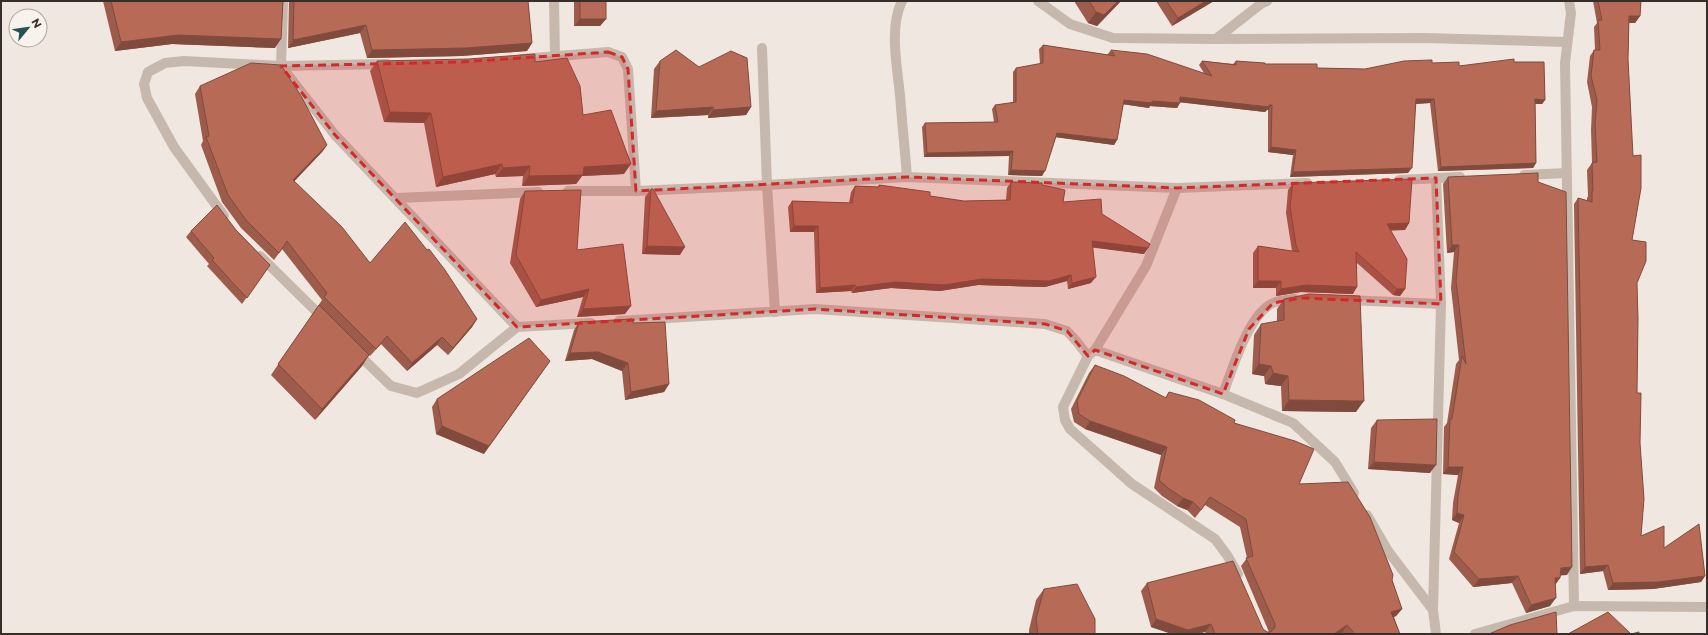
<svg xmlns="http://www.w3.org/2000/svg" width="1708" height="635" font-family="Montserrat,sans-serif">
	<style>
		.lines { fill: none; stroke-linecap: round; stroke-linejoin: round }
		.street { stroke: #c7b8ad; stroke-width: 10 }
		.wall { fill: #9d5c4b }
		.shaded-wall { fill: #804b3d }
		.building { fill: #b76b57; stroke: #804b3d }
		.marked { fill: #d62828; fill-opacity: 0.2; stroke: #d62828; stroke-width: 3; stroke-dasharray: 8 5; stroke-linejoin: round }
	</style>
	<rect width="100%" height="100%" fill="#f0e8e0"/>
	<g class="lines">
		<!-- street -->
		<g class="street">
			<polyline points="283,1 281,66 335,135 517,327"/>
			<polyline points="554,1 555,57"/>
			<path d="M 902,1 C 889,27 897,66 900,95 C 902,122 905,150 907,177"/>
			<polyline points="1038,1 1070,24 1113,38 1216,39 1424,38 1567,42"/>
			<polyline points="1569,1 1571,13 1565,63 1574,606"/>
			<polyline points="1216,39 1262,3 1267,1"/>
			<polyline points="762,48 767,185 907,177 1177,188 1307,183"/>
			<polyline points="521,59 608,52 622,57 628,69 636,191"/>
			<polyline points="1524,175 1566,173"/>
			<polyline points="1399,180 1460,177"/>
			<polyline points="1177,188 1146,266 1095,350 1088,356 1063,407 1065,420 1070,429 1132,484 1215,539 1227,555 1238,574"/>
			<polyline points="568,191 636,191 767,185 775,312"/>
			<polyline points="396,198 538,192"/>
			<polyline points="224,216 174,147 147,98 144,84 148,72 165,63 184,61 281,66 387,64"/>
			<polyline points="260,256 324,319"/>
			<polyline points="1347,300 1441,304"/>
			<polyline points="619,321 815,309 1045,324 1067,331 1077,342 1088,356"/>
			<polyline points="1095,350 1223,394 1293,423 1335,462 1354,493"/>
			<polyline points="356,352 391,386 417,393 459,374 517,327 591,323"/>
			<path d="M 1223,394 C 1232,370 1249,313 1273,303 C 1280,300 1288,300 1295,299"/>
			<polyline points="1367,515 1388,551 1433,610"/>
			<polyline points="1436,634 1433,610 1441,304 1436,178"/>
			<polyline points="1475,634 1574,606 1707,607"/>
		</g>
	</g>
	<!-- wall -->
	<g class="wall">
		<polygon points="103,1 283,1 275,48 172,44 115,51"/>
		<polygon points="289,1 528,1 532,43 527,51 461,56 367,58 360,33 288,48"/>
		<polygon points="574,1 606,1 606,19 600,26 574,26"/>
		<polygon points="1074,1 1121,1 1097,26 1088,23"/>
		<polygon points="1156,1 1214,1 1172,26"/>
		<polygon points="1593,1 1641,1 1640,16 1635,23 1629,23 1628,59 1632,240 1637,283 1637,393 1640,443 1641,536 1664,548 1705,576 1701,582 1653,589 1608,590 1603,571 1580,574 1574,204 1578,198 1587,201 1587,198 1588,196 1587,170 1592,163 1591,130 1592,107 1587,82 1590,56 1594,50 1595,50 1594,27 1597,23"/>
		<polygon points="1043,45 1108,55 1107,55 1111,50 1204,73 1199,65 1202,61 1233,64 1236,61 1265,64 1317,68 1365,69 1432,63 1459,66 1514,62 1545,100 1542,104 1535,104 1536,163 1533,168 1438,171 1430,103 1416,104 1408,173 1290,177 1293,155 1268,152 1268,110 1267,110 1265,112 1180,102 1177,108 1150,106 1149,108 1123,104 1117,140 1114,145 1056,137 1042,176 1008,175 1009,156 924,157 922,127 925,123 994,122 992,109 995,105 1013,103 1013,72 1016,68 1040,64 1039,49"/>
		<polygon points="377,61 535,62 583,115 624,174 582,176 576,184 522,186 523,176 496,177 495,174 436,187 424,123 384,122 370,71"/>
		<polygon points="660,61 751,107 746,115 708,118 708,115 651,118 654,69"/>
		<polygon points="200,86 327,145 322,152 294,181 370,263 477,319 472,327 448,355 437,345 407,371 381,344 370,356 369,355 362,366 315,420 271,375 322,300 282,249 274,260 241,228 222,202 201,145 203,141 195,94"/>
		<polygon points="1448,177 1538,182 1567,575 1560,575 1560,578 1555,585 1550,606 1526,613 1512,583 1473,587 1449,559 1459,523 1452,520 1453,503 1458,475 1443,474 1444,427 1447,423 1456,364 1459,360 1451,288 1454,252 1447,253 1443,184"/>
		<polygon points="1011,182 1042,185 1063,202 1102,214 1148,248 1144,254 1092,247 1091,283 1068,289 1067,281 1045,287 978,285 940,291 891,288 852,293 851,291 816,293 814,232 790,232 788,207 792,201 849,203 851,192 855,186 878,187 879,185 930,196 964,201 1006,200 1007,188"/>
		<polygon points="1293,183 1409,223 1405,230 1391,230 1405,289 1400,296 1393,295 1357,263 1353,294 1301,292 1276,296 1276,288 1253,288 1253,253 1258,246 1292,251 1286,213 1288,190"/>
		<polygon points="651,189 680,255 642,254 645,197"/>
		<polygon points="525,191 577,250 625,314 577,317 583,297 536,307 510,263 520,199"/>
		<polygon points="236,230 270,265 242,304 207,266 209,264 186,237 191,231"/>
		<polygon points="1284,299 1356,412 1282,411 1281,386 1265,384 1264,376 1252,374 1254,335 1261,324 1277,322 1277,309"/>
		<polygon points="579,322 633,323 669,384 664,392 625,400 622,371 592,359 565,361 574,330"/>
		<polygon points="1095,365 1165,398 1169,392 1234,423 1299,484 1392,580 1402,609 1396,616 1394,617 1400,634 1343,634 1342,633 1340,634 1206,634 1205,632 1196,634 1172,634 1151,627 1141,591 1147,583 1263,629 1267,632 1269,632 1241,566 1247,558 1240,527 1205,505 1195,518 1187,510 1177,506 1162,496 1154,488 1161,455 1085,429 1074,422 1071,409 1089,373"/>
		<polygon points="437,399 484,454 436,434 432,407"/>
		<polygon points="1377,420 1430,473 1368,469 1371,428"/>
		<polygon points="1044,589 1095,634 1029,634 1029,630 1036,600"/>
	</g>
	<!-- shaded-wall -->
	<g class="shaded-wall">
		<polygon points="1118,1 1121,1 1097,26 1088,23 1096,12"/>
		<polygon points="1206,1 1214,1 1172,26 1178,18"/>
		<polygon points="1629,16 1640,16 1635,23 1625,23"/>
		<polygon points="580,19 606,19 600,26 574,26"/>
		<polygon points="366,25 360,33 288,48 293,40"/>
		<polygon points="178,35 281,39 275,48 172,44 115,51 121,42"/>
		<polygon points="532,43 527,51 461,56 367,58 372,50"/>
		<polygon points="1180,97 1272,105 1268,110 1267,110 1265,112 1177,102"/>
		<polygon points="1416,99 1434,99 1430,103 1413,104"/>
		<polygon points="1535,99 1545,100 1542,104 1532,104"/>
		<polygon points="1124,100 1180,103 1177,108 1150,106 1149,108 1121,104"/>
		<polygon points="713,107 708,115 651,118 656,111"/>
		<polygon points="751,107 746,115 708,118 713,110"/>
		<polygon points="390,112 431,113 424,123 384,122"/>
		<polygon points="1057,133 1117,140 1114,145 1054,137"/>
		<polygon points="327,145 322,152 288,188 293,180"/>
		<polygon points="1271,147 1296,150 1293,155 1268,152"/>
		<polygon points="1013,151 1009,156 924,157 927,153"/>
		<polygon points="1536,163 1533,168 1438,171 1441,167"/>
		<polygon points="502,164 495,174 436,187 443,177"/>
		<polygon points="631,164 624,174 582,176 576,184 522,186 529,176 584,167"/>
		<polygon points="530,166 523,176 496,177 503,168"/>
		<polygon points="1412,168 1408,173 1290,177 1293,172"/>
		<polygon points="1011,170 1045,171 1042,176 1008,175"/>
		<polygon points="1409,223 1405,230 1383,231 1387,224"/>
		<polygon points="794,226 818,226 814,232 790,232"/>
		<polygon points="1092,241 1148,248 1144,254 1088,247"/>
		<polygon points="1452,245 1459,245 1454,252 1447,253"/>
		<polygon points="647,246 685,247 680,255 642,254"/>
		<polygon points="1071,275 1067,281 1045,287 978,285 940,291 891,288 852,293 856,287 895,282"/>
		<polygon points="1096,277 1091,283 1068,289 1072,283"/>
		<polygon points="1258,281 1281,281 1276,288 1253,288"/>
		<polygon points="855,285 851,291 816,293 820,288"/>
		<polygon points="1306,285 1357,287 1353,294 1301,292 1276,296 1281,289"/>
		<polygon points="589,289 583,297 536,307 541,300"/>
		<polygon points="1397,289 1405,289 1400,296 1393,295"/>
		<polygon points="631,306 625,314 577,317 583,309"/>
		<polygon points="477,319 472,327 448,355 453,348"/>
		<polygon points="442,337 437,345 407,371 412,363"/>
		<polygon points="598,352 628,363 622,371 592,359 565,361 570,353"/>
		<polygon points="369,355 362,366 315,420 322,409"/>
		<polygon points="550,361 484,454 436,434 442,426"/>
		<polygon points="1259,364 1271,366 1264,376 1252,374"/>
		<polygon points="1273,373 1288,376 1281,386 1265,384"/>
		<polygon points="669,384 664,392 625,400 631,392"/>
		<polygon points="1289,400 1364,401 1356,412 1282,411"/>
		<polygon points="1090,421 1167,447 1161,455 1085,429"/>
		<polygon points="1374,462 1436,465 1430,473 1368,469"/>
		<polygon points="1448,467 1463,467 1458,475 1443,474"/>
		<polygon points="1183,498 1193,502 1187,510 1177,506"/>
		<polygon points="1457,513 1464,515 1459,523 1452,520"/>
		<polygon points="1608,565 1603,571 1580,574 1585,567"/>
		<polygon points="1572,567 1567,575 1555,576 1561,568"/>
		<polygon points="1518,576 1512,583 1473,587 1479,579"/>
		<polygon points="1705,576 1701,582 1653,589 1608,590 1613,583"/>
		<polygon points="1555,578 1560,578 1555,585"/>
		<polygon points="1556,598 1550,606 1526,613 1531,605"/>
		<polygon points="1402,609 1396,616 1386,620 1391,612"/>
		<polygon points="1156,619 1211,624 1205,632 1196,634 1172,634 1151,627"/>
		<polygon points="1347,625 1342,633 1340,634 1334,634"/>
	</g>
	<!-- building -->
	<g class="building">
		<polygon points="111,1 283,1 281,39 178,35 121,42"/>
		<polygon points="294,1 528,1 532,43 466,48 372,50 366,25 293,40"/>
		<rect x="580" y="1" width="26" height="18"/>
		<polygon points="1089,1 1118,1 1104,15 1096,12"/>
		<polygon points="1166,1 1206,1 1178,18"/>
		<polygon points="1598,1 1641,1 1640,16 1629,16 1628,59 1633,156 1641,155 1641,188 1632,240 1646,242 1646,261 1637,283 1638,319 1637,393 1641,393 1640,443 1644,499 1641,536 1664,526 1664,548 1699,524 1705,576 1658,582 1613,583 1608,565 1585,567 1578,198 1592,202 1592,191 1593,191 1592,163 1597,162 1595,124 1597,100 1591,76 1594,50 1600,50 1598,20 1602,20"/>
		<polygon points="1043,45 1115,56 1111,50 1147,54 1212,76 1202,61 1236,65 1236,61 1265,63 1265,64 1317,64 1317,68 1365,69 1404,61 1432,60 1432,63 1459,62 1459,66 1514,59 1514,62 1544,62 1545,100 1535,99 1536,163 1441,167 1434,99 1416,99 1412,168 1293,172 1296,150 1271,147 1272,105 1269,105 1269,107 1180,97 1180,103 1152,101 1152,103 1124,100 1117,140 1057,133 1045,171 1011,170 1013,151 927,153 925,123 998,122 995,105 1016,102 1016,68 1043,63"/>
		<polygon points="676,50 699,67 731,51 747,58 751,107 713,110 713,107 656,111 660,61"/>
		<polygon points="535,54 535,62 567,58 580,86 583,115 611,110 631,164 584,167 583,175 529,176 530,166 503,168 502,164 443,177 431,113 390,112 377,61 468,59"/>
		<polygon points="251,63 281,65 301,96 327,145 293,180 342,227 370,263 405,222 427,250 429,249 445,270 477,319 453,348 442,337 412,363 387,336 376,349 324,297 327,293 287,241 279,253 246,220 228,195 206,137 209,136 200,86"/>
		<polygon points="1538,173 1538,182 1566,192 1572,567 1561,568 1560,578 1555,578 1556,598 1531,605 1518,576 1479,579 1454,552 1464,515 1457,513 1458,496 1463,467 1448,467 1450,419 1452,419 1462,356 1466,364 1456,281 1459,245 1452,245 1448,177"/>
		<polygon points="1412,179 1409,223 1387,224 1407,259 1405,289 1397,289 1356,252 1357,287 1306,285 1281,289 1281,281 1258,281 1258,246 1299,252 1296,245 1290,206 1293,183"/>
		<polygon points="1011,182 1042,183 1042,185 1065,190 1063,202 1101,199 1102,214 1150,244 1148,248 1092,241 1096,277 1072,283 1071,275 1049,281 982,279 944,285 895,282 856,287 855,285 820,288 818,226 794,226 792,201 852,203 855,186 879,187 879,185 930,192 930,196 964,201 1010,200"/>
		<polygon points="651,189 653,189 685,247 647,246"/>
		<polygon points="581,190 577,250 623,244 631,306 583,309 589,289 541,300 516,255 525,191"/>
		<polygon points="217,205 236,230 270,265 247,298 212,260 214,258 191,231"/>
		<polygon points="1309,294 1360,296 1364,401 1289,400 1288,376 1273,373 1271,366 1259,364 1261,324 1284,320 1284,299"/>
		<polygon points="319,305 369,355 322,409 278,364"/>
		<polygon points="632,319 633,323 665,322 669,384 631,392 628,363 598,352 570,353 579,322"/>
		<polygon points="529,338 550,361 489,446 442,426 437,399"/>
		<polygon points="1095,365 1124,376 1166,398 1169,392 1199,400 1235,420 1234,423 1295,441 1314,449 1299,484 1348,482 1370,517 1393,575 1392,580 1402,609 1391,612 1400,634 1355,634 1347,625 1334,634 1215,634 1211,624 1188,630 1156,619 1147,583 1233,561 1263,629 1267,632 1271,632 1275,627 1275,624 1246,558 1253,556 1246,519 1210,497 1201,510 1193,502 1183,498 1168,488 1159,480 1167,447 1090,421 1079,414 1077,401"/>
		<polygon points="1437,419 1436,465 1374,462 1377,420"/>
		<polygon points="1077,584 1095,619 1095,634 1038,634 1036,619 1044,589"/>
		<polygon points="1556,612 1557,634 1489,634 1510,625"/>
		<polygon points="1608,612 1631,634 1639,632 1639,634 1568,634"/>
	</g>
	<!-- marked area -->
	<path class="marked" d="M 608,52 L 622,57 L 628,69 L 636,191 L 907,177 L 1177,188 L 1436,178 L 1441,304 L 1301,298 L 1273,303 L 1249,329 L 1223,394 L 1095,350 L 1088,356 L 1067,331 L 1045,324 L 815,309 L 517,327 L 335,135 L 281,66 L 461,62 Z"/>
	<!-- border -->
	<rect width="1708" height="635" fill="none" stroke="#372e2b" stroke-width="4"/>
	<!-- north arrow -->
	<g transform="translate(28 28) rotate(61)"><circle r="19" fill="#f8f2ec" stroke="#aba49f"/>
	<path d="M0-3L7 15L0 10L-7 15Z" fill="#255253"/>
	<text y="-6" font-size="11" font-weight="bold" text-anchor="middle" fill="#372e2b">N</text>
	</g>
</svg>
